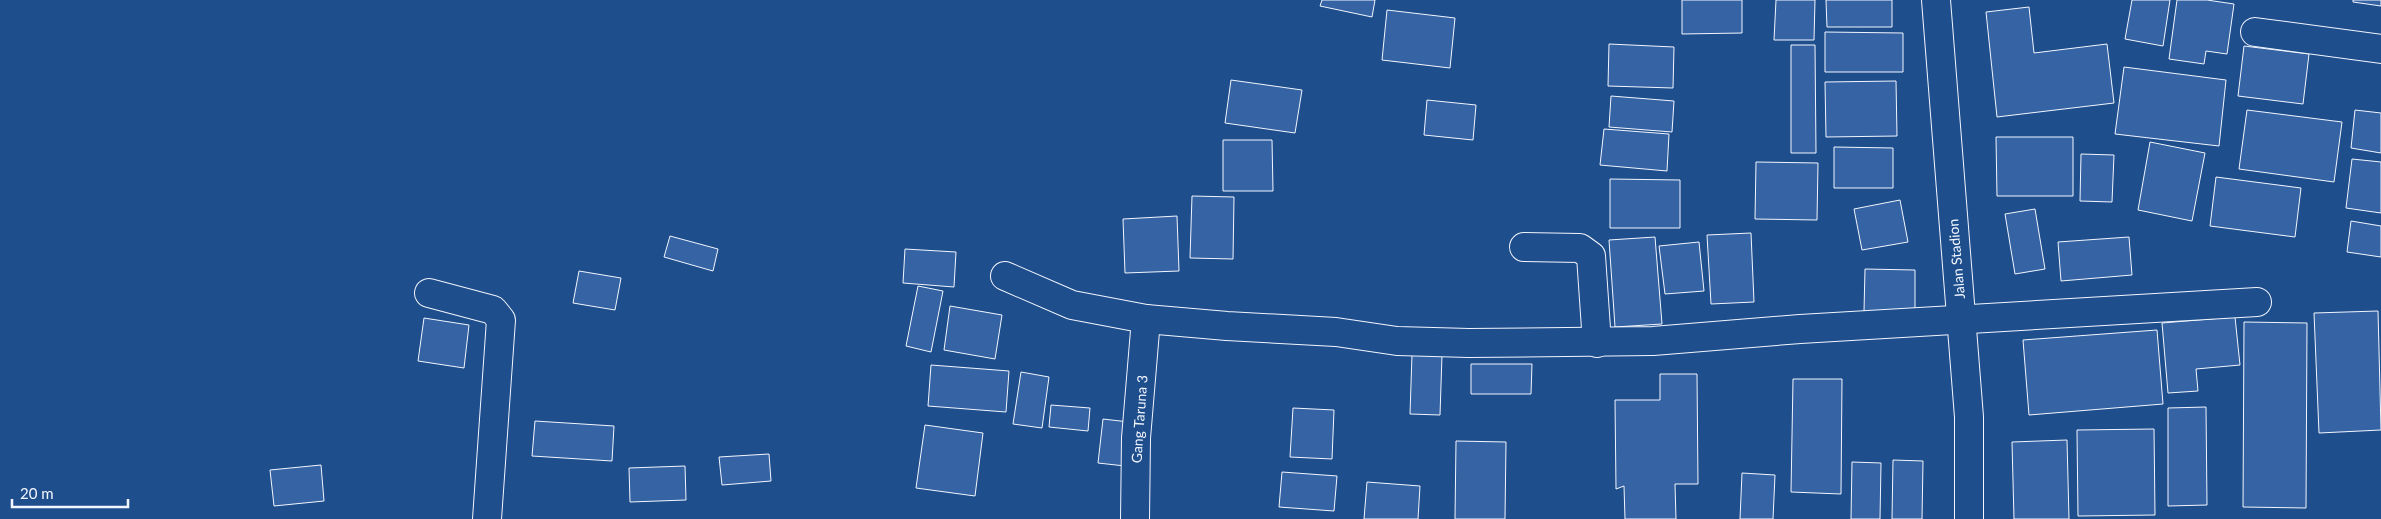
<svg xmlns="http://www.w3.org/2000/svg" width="2381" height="519" font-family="Lato,sans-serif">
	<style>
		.building { fill: #3563a3; stroke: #f2f6ff }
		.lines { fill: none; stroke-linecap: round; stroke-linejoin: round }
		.minor-casing { stroke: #f2f6ff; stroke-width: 30 }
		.minor { stroke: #1f4e8c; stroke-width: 28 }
		.labels { text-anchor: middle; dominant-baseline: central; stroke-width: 4; stroke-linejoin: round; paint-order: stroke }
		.street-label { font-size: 14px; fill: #f2f6ff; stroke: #1f4e8c }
	</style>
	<rect width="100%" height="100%" fill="#1f4e8c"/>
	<!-- building -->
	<g class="building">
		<polygon points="1322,0 1375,0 1372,17 1320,6"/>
		<polygon points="1682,0 1742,0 1742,33 1682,34"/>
		<polygon points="1776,0 1815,0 1814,40 1774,40"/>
		<polygon points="1826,0 1892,0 1892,27 1827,27"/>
		<polygon points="2132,0 2170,0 2163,46 2125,39"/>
		<polygon points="2177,0 2207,0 2234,4 2227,54 2206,51 2204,64 2169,59"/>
		<polygon points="2353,0 2381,0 2381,6 2353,2"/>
		<polygon points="2029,7 2034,53 2107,44 2114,103 1997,117 1986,12"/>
		<polygon points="1387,10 1455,18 1450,68 1382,60"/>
		<polygon points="1825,32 1903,33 1903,72 1825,72"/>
		<polygon points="1609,44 1674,47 1673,88 1608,86"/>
		<polygon points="1791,45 1815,45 1816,153 1791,153"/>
		<polygon points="2244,46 2309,54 2303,104 2238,96"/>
		<polygon points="2124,67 2226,80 2219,146 2115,134"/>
		<polygon points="1231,80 1302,90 1295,133 1225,123"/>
		<polygon points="1896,81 1897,136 1826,137 1825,82"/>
		<polygon points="1611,96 1674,101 1672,132 1609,127"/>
		<polygon points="1427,100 1476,105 1473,140 1424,135"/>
		<polygon points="2247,110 2342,122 2334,182 2239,169"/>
		<polygon points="2355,110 2381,113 2381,153 2351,148"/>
		<polygon points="1604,129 1669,134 1667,171 1600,165"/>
		<polygon points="1996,137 2073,137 2073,196 1997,196"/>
		<polygon points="1223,140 1272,140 1273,191 1223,191"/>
		<polygon points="2150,142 2205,153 2192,221 2138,210"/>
		<polygon points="1834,147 1893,148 1893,188 1834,188"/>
		<polygon points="2081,154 2114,155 2112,202 2080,201"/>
		<polygon points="2352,159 2381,162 2381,213 2346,208"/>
		<polygon points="1756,162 1818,163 1817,220 1755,219"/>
		<polygon points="2216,177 2301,188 2295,237 2210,226"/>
		<polygon points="1610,179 1680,180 1680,228 1610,228"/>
		<polygon points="1192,196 1234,197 1233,259 1190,258"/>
		<polygon points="1900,200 1908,242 1862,250 1854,209"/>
		<polygon points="2035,209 2045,269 2015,274 2005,214"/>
		<polygon points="1177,216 1179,271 1125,273 1123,219"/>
		<polygon points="2351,221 2381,226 2381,257 2347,252"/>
		<polygon points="1751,233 1754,302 1711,304 1707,235"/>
		<polygon points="670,236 718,249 713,271 664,257"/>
		<polygon points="1655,237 1662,324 1615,327 1609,240"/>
		<polygon points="2129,237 2132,275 2061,281 2058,242"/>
		<polygon points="1699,242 1704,291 1665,294 1659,246"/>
		<polygon points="905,249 956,252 954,287 903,283"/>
		<polygon points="1865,269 1915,270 1915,312 1864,311"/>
		<polygon points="579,271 621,278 615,310 573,303"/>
		<polygon points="918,286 943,291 931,352 906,346"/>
		<polygon points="950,306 1002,315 995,359 944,350"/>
		<polygon points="2378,311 2381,430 2319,433 2314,313"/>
		<polygon points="2235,317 2240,365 2196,369 2198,391 2168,393 2162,323"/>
		<polygon points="424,318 469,325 464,368 418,361"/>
		<polygon points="2244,322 2307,323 2306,508 2243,507"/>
		<polygon points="2157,330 2163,404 2029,415 2023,340"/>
		<polygon points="1412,354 1442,355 1440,415 1410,414"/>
		<polygon points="1471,364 1532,364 1531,394 1471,394"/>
		<polygon points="931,365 1009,371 1006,412 928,406"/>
		<polygon points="1021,372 1049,377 1042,428 1013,424"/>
		<polygon points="1660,374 1697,374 1698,484 1675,484 1676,519 1625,519 1624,486 1616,489 1615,400 1660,400"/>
		<polygon points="1793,379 1842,379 1841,494 1791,492"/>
		<polygon points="1051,405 1090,408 1088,431 1049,427"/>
		<polygon points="2206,407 2207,505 2168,506 2168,408"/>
		<polygon points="1293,408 1334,410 1332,459 1290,457"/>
		<polygon points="1103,419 1129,422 1125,466 1098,463"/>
		<polygon points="535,421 614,426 612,461 532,456"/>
		<polygon points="925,425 983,433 975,496 916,488"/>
		<polygon points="2154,429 2155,515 2078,516 2077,430"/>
		<polygon points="2067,440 2069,519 2014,519 2012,442"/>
		<polygon points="1456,441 1506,442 1505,519 1455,519"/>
		<polygon points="769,454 771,481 722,485 719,457"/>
		<polygon points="1893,460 1923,461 1922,519 1892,519"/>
		<polygon points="1852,462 1881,463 1880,519 1851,519"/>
		<polygon points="321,465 324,501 274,506 270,470"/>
		<polygon points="685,466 686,500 630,502 629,468"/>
		<polygon points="1282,472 1337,476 1334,511 1279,507"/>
		<polygon points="1742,473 1775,475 1773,519 1740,519"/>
		<polygon points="1367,482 1420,486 1418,519 1364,519"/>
	</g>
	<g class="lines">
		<defs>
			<g id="minor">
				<polyline points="1936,0 1969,417 1969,519"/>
				<polyline points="2255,32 2381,49"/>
				<polyline points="1524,247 1580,248 1591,256 1597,343"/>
				<polyline points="1005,276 1072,305 1146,319 1227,326 1336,332 1397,341 1469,343 1653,341 1800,329 2257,302"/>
				<polyline points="429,293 493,310 501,320 487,519"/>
				<polyline points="1135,519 1136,438 1146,319"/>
			</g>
		</defs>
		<!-- minor casing -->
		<use href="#minor" class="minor-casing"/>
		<!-- minor -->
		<use href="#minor" class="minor"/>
	</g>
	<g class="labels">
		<!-- street labels -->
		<g class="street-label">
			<text transform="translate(1956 259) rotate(-95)">Jalan Stadion</text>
			<text transform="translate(1139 419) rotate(-86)">Gang Taruna 3</text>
		</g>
	</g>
	<!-- scale -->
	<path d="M12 499v8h116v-8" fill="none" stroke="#f2f6ff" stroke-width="2.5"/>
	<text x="20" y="499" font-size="15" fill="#f2f6ff" stroke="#1f4e8c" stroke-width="4" paint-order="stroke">20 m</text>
</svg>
